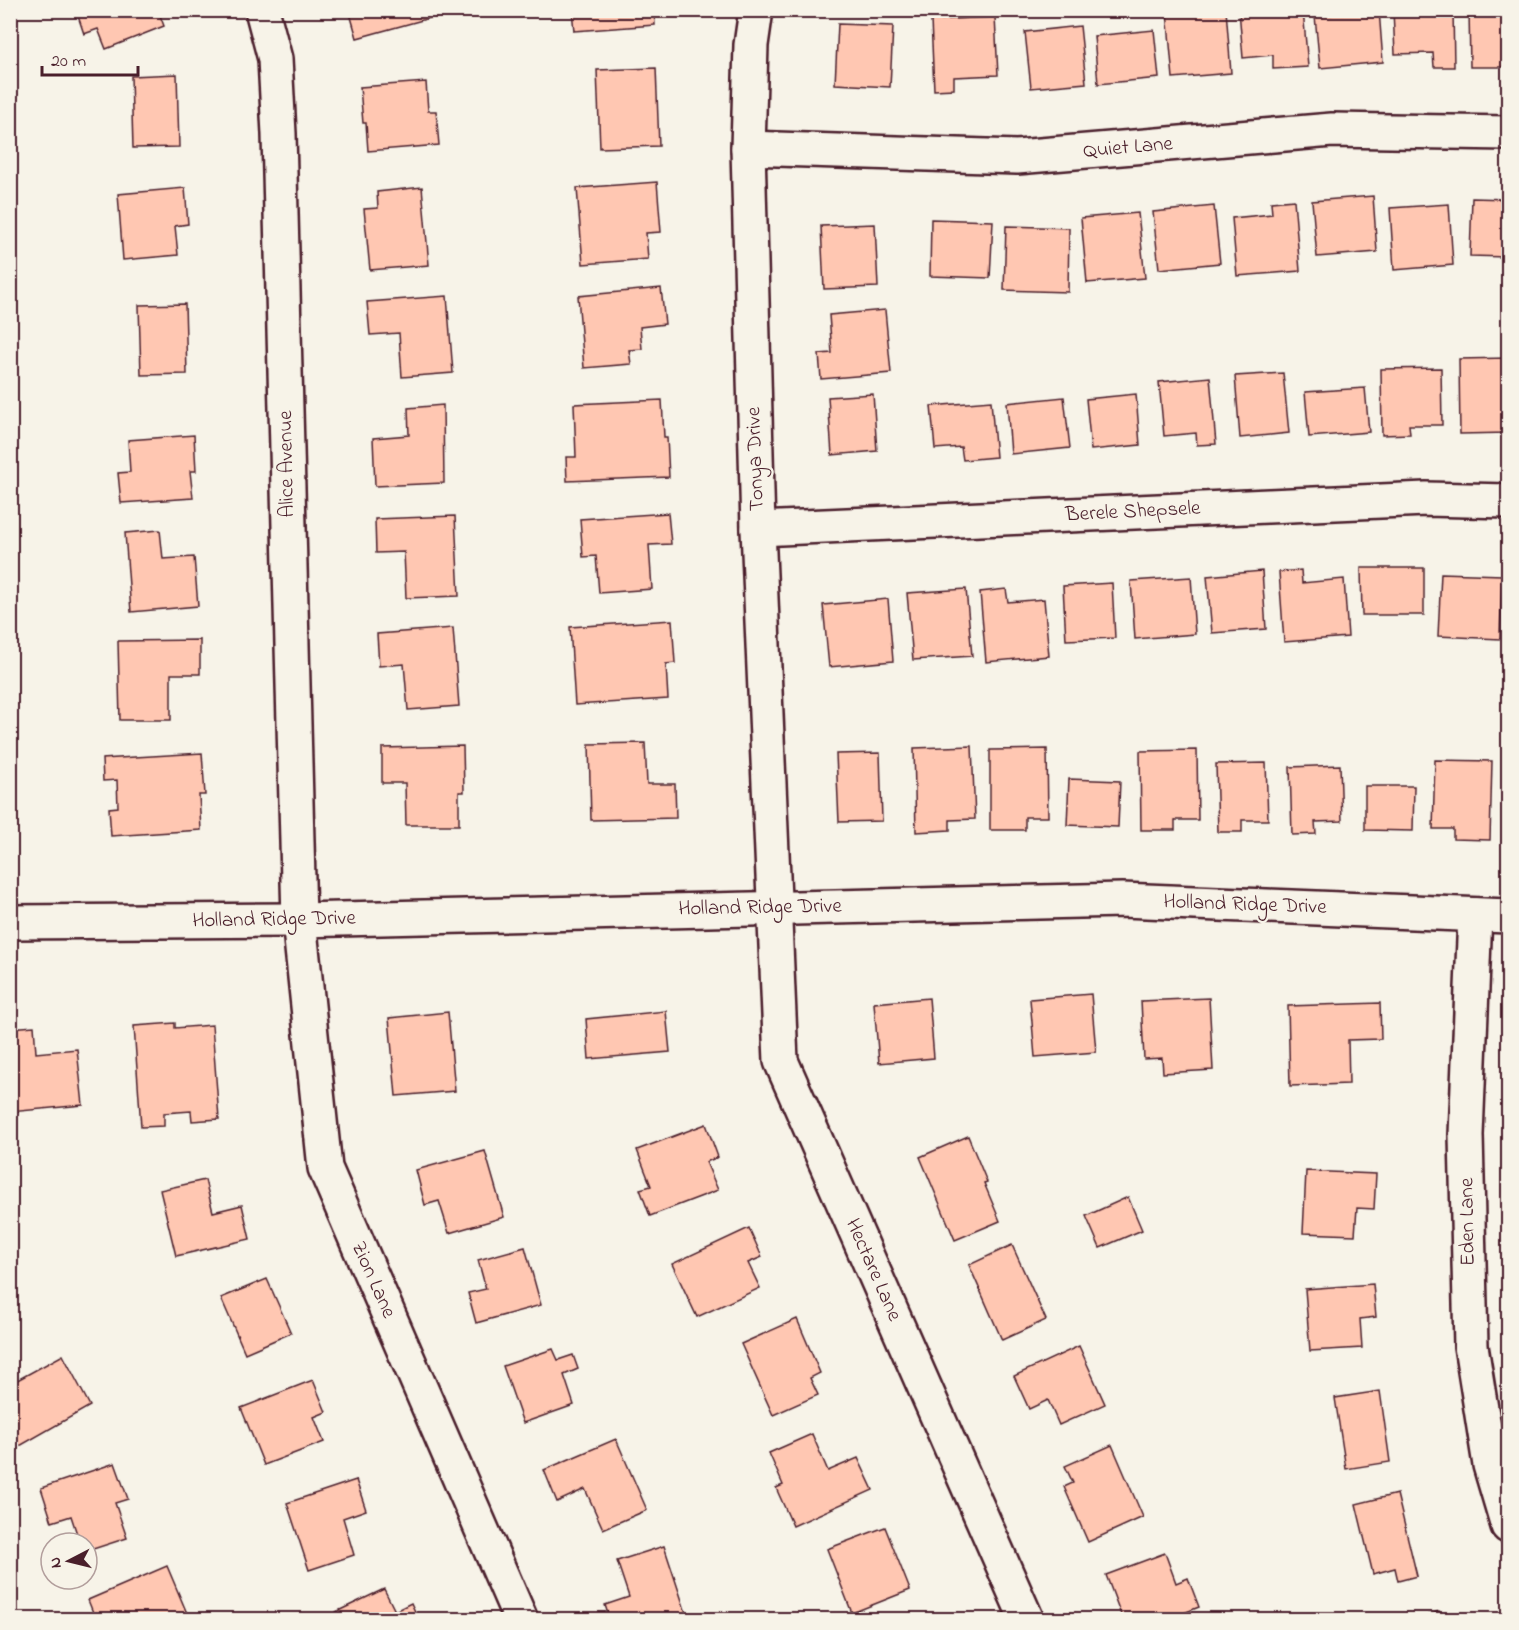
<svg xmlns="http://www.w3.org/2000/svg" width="1519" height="1630" font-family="'Indie Flower',sans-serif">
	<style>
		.building { fill: #ffc7b2; stroke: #4a1f2b; stroke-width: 1.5 }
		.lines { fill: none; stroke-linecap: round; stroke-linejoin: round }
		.minor-casing { stroke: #4a1f2b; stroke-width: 38 }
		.minor { stroke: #f7f3e8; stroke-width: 33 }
		.labels { text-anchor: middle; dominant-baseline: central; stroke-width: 4.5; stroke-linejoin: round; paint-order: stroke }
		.street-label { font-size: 21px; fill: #4a1f2b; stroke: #f7f3e8 }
	</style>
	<rect width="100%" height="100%" fill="#f7f3e8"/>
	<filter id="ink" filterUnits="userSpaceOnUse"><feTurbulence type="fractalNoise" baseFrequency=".0167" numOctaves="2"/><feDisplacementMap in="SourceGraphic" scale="12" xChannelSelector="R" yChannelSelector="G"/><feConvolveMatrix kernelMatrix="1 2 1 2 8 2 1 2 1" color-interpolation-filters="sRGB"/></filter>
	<g filter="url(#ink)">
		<!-- building -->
		<g class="building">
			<polygon points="76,10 158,10 164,26 106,49 98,29 84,34"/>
			<polygon points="349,10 435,10 437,16 357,38"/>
			<polygon points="572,10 654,10 655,25 574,31"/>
			<polygon points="1180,10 1226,10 1231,73 1173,78 1167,12"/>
			<polygon points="1239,10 1303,10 1308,67 1273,69 1273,55 1243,58"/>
			<polygon points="1379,10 1383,62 1320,68 1315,16"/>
			<polygon points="1393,10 1453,10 1454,67 1434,67 1433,53 1395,54"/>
			<polygon points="1469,10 1508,10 1508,67 1470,67"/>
			<polygon points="995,17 998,75 954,77 954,89 934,90 931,20"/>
			<polygon points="838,24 893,26 890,87 835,84"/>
			<polygon points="1080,26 1086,83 1031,88 1025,32"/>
			<polygon points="1154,30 1159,78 1098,84 1094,36"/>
			<polygon points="656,68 659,146 600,148 597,70"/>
			<polygon points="177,74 179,147 133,148 131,76"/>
			<polygon points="426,82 428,111 436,111 439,145 368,151 366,123 363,123 360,87"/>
			<polygon points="657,182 661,232 646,233 648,259 583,264 577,188"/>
			<polygon points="422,187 429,265 370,270 364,209 378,208 377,192"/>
			<polygon points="185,188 188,224 175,226 178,255 123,260 118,194"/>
			<polygon points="1373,196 1377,252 1317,257 1312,201"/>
			<polygon points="1472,198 1508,199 1508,257 1470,256"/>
			<polygon points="1294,200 1300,271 1237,276 1232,218 1272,214 1271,202"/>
			<polygon points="1449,204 1453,265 1394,270 1390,208"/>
			<polygon points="1214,206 1220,263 1159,269 1153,212"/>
			<polygon points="1138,213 1145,278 1087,283 1081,218"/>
			<polygon points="931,219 993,221 990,278 930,276"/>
			<polygon points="875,224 878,287 824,289 821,226"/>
			<polygon points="1006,226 1069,228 1068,292 1004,290"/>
			<polygon points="661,288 665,324 640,327 642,349 629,350 631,364 584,368 578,296"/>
			<polygon points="447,296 453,373 402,377 399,333 370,335 367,302"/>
			<polygon points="185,304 187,374 141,375 139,305"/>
			<polygon points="885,310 891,373 821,379 819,354 832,353 829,315"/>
			<polygon points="1508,358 1508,433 1460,434 1459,359"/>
			<polygon points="1441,368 1442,425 1409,425 1410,434 1382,435 1381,369"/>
			<polygon points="1283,373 1289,433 1240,438 1235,376"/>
			<polygon points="1210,377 1216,444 1197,445 1196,433 1164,436 1159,382"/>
			<polygon points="1365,388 1369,432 1309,437 1305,392"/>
			<polygon points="873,394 877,451 832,455 828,397"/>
			<polygon points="1136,394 1140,445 1091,450 1086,399"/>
			<polygon points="1064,397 1070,448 1011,454 1007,403"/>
			<polygon points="662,400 664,437 667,437 669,477 567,481 566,457 576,457 574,404"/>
			<polygon points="991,401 996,457 963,460 961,447 935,449 931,406"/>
			<polygon points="443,405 444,483 375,486 373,438 409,435 408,408"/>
			<polygon points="194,435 196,471 190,471 193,498 121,503 118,473 130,472 128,440"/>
			<polygon points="668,513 671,544 649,545 652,589 599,593 596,556 583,557 580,519"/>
			<polygon points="455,516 459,596 406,598 404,552 376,553 375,519"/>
			<polygon points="160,530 163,559 194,557 198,606 131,612 125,533"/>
			<polygon points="1361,568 1424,568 1424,615 1362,615"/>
			<polygon points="1301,570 1302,583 1344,579 1348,637 1284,642 1279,572"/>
			<polygon points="1262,571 1266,629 1212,633 1207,576"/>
			<polygon points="1441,573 1502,575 1500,639 1438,636"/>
			<polygon points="1191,577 1195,634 1135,639 1131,581"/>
			<polygon points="1112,583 1115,638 1066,640 1063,586"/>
			<polygon points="966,589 972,656 913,660 907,593"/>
			<polygon points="1006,589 1008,602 1044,599 1049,656 986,662 980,592"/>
			<polygon points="888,599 893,661 829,667 823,605"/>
			<polygon points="672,620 675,663 666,664 668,699 575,705 570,627"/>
			<polygon points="453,628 459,706 408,710 404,664 379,666 377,634"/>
			<polygon points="200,640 200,674 171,674 171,720 120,720 118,641"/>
			<polygon points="645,743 647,784 675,784 676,818 591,820 589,744"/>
			<polygon points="463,746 464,792 459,792 459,825 406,825 405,783 382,783 382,748"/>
			<polygon points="972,746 975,819 950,820 950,830 916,832 914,748"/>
			<polygon points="1047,749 1048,817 1025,817 1025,830 990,830 990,750"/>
			<polygon points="1197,750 1198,820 1175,820 1175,830 1141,830 1140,751"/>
			<polygon points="202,753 205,795 199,795 201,830 111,836 109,808 118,807 117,780 103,781 102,759"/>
			<polygon points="880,753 882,821 839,822 836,754"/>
			<polygon points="1435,760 1492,761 1490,840 1453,839 1453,829 1433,829"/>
			<polygon points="1266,763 1268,820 1242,820 1242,832 1218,832 1216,764"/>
			<polygon points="1340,765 1342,821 1315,822 1316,834 1292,835 1290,767"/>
			<polygon points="1069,779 1120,781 1118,827 1067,825"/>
			<polygon points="1365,786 1414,786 1413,831 1365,830"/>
			<polygon points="1091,994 1096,1052 1035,1057 1030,999"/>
			<polygon points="929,998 934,1058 879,1063 874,1003"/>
			<polygon points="1209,998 1213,1070 1163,1073 1162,1058 1144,1059 1141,1001"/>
			<polygon points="1380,1003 1381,1039 1348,1040 1349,1084 1290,1086 1288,1006"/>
			<polygon points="666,1011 670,1052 589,1059 586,1019"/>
			<polygon points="448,1012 455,1091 396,1096 389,1018"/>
			<polygon points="175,1023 175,1028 212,1025 219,1119 192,1121 191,1111 164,1113 164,1126 141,1127 134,1026"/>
			<polygon points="34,1026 36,1053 77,1049 83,1105 10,1112 10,1028"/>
			<polygon points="706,1124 718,1157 706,1162 718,1190 650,1216 640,1189 651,1186 637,1150"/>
			<polygon points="968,1136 987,1182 984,1183 1000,1221 955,1240 920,1157"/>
			<polygon points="485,1151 504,1217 449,1233 439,1201 425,1205 416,1170"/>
			<polygon points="1306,1171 1376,1174 1374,1209 1357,1208 1355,1235 1303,1233"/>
			<polygon points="205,1180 213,1212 242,1205 250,1239 176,1256 160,1190"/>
			<polygon points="1128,1197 1142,1230 1100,1248 1086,1216"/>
			<polygon points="749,1228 762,1257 748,1263 760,1288 697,1317 672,1264"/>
			<polygon points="1012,1245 1046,1320 1002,1340 969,1265"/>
			<polygon points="525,1247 541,1305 476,1323 468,1293 486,1289 478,1260"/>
			<polygon points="267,1279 291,1333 245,1353 221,1298"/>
			<polygon points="1373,1284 1376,1317 1360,1319 1362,1348 1310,1351 1305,1289"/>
			<polygon points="797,1319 820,1373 810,1378 818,1395 773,1415 741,1344"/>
			<polygon points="1079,1346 1105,1404 1059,1425 1048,1400 1029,1409 1014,1376"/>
			<polygon points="553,1349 558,1360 573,1355 578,1369 564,1375 574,1405 523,1423 503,1366"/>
			<polygon points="63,1355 90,1406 18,1447 10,1433 10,1414 15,1412 10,1404 10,1384"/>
			<polygon points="313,1380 326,1412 314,1417 324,1442 264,1465 241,1408"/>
			<polygon points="1380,1391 1390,1462 1346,1469 1335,1398"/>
			<polygon points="812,1434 828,1471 858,1458 873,1490 793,1526 776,1488 783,1485 769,1453"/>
			<polygon points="616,1439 647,1510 603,1529 585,1489 557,1502 544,1470"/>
			<polygon points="1112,1445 1143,1517 1088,1542 1064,1487 1073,1483 1065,1466"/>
			<polygon points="115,1463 128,1499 115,1503 127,1538 87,1551 87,1543 80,1543 71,1516 52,1522 41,1488"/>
			<polygon points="356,1480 366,1510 343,1518 354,1555 309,1570 287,1503"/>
			<polygon points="1397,1494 1417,1576 1398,1581 1395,1568 1373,1574 1356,1504"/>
			<polygon points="885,1527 910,1590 852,1613 827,1549"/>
			<polygon points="664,1546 686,1613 665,1620 610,1620 605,1605 629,1597 617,1561"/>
			<polygon points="1165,1553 1176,1583 1188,1578 1199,1607 1166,1620 1123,1620 1106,1575"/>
			<polygon points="167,1566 189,1618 96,1620 88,1600"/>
			<polygon points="384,1589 395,1611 411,1603 419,1620 339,1620 336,1612"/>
			<polygon points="1439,1611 1442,1620 1418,1620"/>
		</g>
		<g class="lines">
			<defs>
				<g id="minor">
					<polyline points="262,10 275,59 279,134 299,920 325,1168 521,1620"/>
					<polyline points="756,10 751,45 748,148 758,529 781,1061 1027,1620"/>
					<polyline points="748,148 1017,157 1332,130 1508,133"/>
					<polyline points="758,529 1426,499 1508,501"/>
					<polyline points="1475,915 1466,1135 1471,1346 1490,1465 1508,1526"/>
					<polyline points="10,922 299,920 1122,900 1508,916"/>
				</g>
			</defs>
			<!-- minor casing -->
			<use href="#minor" class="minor-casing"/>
			<!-- minor -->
			<use href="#minor" class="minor"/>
		</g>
	</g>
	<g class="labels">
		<!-- street labels -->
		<g class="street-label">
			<text transform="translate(1128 148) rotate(-5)">Quiet Lane</text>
			<text transform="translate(756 459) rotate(-92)">Tonya Drive</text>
			<text transform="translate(287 464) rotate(-91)">Alice Avenue</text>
			<text transform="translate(1133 512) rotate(-3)">Berele Shepsele</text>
			<text transform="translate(1245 905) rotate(2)">Holland Ridge Drive</text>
			<text transform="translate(760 908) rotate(-1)">Holland Ridge Drive</text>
			<text transform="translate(274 920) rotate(-1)">Holland Ridge Drive</text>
			<text transform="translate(1468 1222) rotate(-91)">Eden Lane</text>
			<text transform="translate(873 1270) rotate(66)">Hectare Lane</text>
			<text transform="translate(373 1280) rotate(66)">Zion Lane</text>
		</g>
	</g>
	<!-- margin -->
	<rect width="1519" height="1630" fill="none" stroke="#f7f3e8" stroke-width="36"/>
	<rect x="18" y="18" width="1483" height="1594" fill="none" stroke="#4a1f2b" stroke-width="2" filter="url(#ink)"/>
	<!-- north arrow -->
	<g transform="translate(69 1561) rotate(263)"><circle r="28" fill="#f7f3e8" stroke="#b29e9c" stroke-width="1.5"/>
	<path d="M0-4.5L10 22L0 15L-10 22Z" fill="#4a1f2b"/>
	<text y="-9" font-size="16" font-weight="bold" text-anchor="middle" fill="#4a1f2b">N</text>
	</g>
	<!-- scale -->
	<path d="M42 66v9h96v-9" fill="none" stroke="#4a1f2b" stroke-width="3"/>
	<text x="51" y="66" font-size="18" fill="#4a1f2b" stroke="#f7f3e8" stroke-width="4.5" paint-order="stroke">20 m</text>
</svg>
